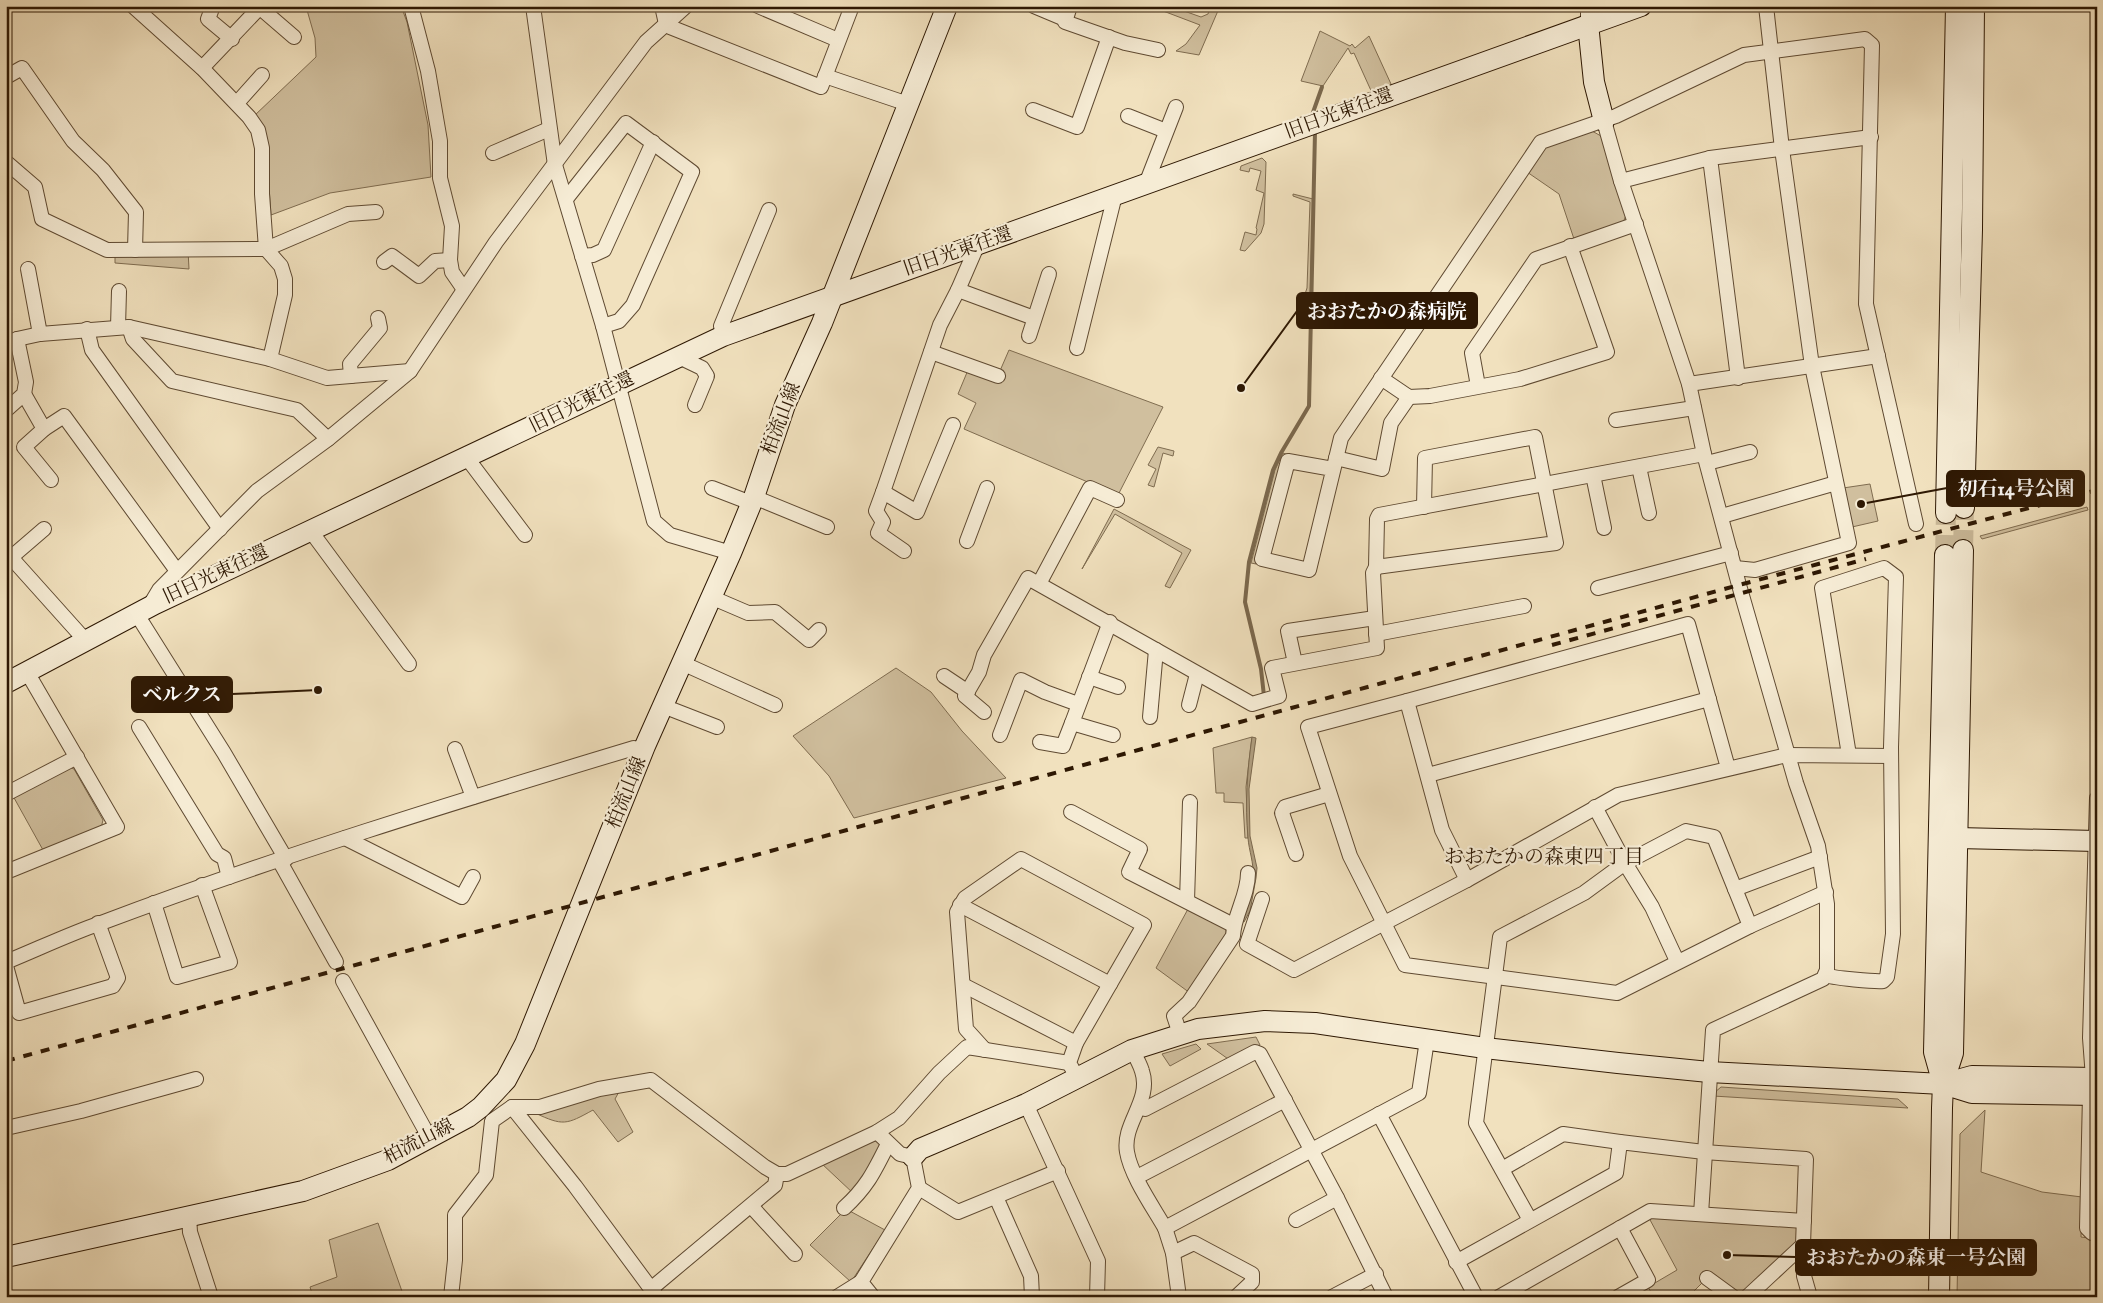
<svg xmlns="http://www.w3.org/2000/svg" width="2103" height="1303" font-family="'IM FELL English','Noto Serif JP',serif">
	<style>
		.green { fill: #d0bf9e; stroke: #7f6c50 }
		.water { fill: #af9d7e; stroke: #7b684d }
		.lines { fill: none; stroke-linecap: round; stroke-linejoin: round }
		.stream { stroke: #7b684d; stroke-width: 4 }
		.secondary-tunnel { stroke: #cab999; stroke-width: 20; stroke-dasharray: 20 10; stroke-linecap: butt }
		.street-casing { stroke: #5f4a32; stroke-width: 16 }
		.secondary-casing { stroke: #2e1803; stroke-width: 22 }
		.street { stroke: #f6ecd5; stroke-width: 14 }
		.secondary { stroke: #f6ecd5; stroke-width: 20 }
		.rail { stroke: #2e1803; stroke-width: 4; stroke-dasharray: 9 9; stroke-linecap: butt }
		.labels { text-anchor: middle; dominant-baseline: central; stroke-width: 4.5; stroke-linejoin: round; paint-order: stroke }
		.street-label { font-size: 19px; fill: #2e1803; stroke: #f6ecd5 }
		.neighbourhood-label { font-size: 20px; fill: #2e1803; stroke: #f6ecd5 }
		.leader { fill: none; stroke: #2e1803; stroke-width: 2 }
		.callout-dot { fill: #2e1803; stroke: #f6ecd5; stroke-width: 2 }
		.callout { fill: #2e1803; stroke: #2e1803; stroke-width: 2 }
		.callout-label { font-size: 20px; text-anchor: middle; font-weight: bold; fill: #fff }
	</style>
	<rect width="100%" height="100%" fill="#f1e1be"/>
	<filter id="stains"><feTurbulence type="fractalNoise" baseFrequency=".004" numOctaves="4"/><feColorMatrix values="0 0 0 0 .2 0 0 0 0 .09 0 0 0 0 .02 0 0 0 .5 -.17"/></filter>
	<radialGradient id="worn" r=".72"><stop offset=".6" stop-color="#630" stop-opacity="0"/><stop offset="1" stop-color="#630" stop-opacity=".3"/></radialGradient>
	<!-- green -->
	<g class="green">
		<polygon points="326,6 401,6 407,22 428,125 431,177 330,193 271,215 265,129 254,116 316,57 315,38 307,10"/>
		<polygon points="1150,6 1170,6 1201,17 1208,14 1211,6 1220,6 1199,55 1176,51 1186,44 1200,25"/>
		<polygon points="1320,31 1350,46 1352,44 1355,48 1369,36 1391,84 1391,88 1373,95 1354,53 1351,54 1348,48 1323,86 1301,81"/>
		<polygon points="1592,131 1601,136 1626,215 1623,223 1574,239 1559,194 1527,172 1547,146"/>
		<polygon points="1262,158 1266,162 1264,224 1261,233 1245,251 1240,250 1245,232 1256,235 1257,229 1256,228 1264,193 1256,190 1261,171 1250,168 1249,172 1240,170 1241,166"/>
		<polygon points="1293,194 1313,199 1310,298 1304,297 1307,288 1310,202 1293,196"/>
		<polygon points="115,249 188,250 189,269 115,263"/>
		<polygon points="1009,350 1163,407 1118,495 964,429 976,403 958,394 968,370 996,380"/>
		<polygon points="1158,447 1174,451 1173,456 1163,453 1154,487 1148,485 1156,469 1148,465"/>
		<polygon points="1283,453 1288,455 1256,564 1251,563 1275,470"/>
		<polygon points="1870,484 1878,521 1852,527 1843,488"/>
		<polygon points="2087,507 2088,510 1982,539 1980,536"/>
		<polygon points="1114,509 1191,550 1170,588 1165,586 1182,553 1115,514 1082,569"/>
		<polygon points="896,668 931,692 962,731 1006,778 854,818 829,776 793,736"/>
		<polygon points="1252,737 1246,787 1248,838 1245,838 1243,803 1224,802 1224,793 1216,793 1213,748"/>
		<polygon points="69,767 74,769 103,820 101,828 43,850 13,796"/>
		<polygon points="1188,909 1226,928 1226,935 1190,993 1156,968"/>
		<polygon points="1256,1037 1260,1045 1231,1061 1207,1044"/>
		<polygon points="1196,1044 1201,1049 1170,1066 1162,1054"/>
		<polygon points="1721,1087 1898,1099 1908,1108 1713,1096 1714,1093"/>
		<path d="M 620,1090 L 615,1099 L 633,1132 L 618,1142 L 593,1110 C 566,1125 563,1126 535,1113 Z"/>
		<polygon points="1985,1110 1981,1172 2042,1192 2082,1197 2081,1237 2097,1239 2097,1297 1957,1297 1960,1134"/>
		<polygon points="873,1139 880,1144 879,1148 865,1178 854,1194 821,1163"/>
		<polygon points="846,1209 885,1230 851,1282 810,1245"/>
		<polygon points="1654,1217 1794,1225 1798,1230 1797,1240 1771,1271 1744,1296 1737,1296 1709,1276 1688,1297 1654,1297 1648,1287 1677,1270 1649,1218"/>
		<polygon points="378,1223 404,1297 313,1297 310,1287 337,1277 329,1240"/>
	</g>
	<!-- water -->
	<path class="water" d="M 1252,737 L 1256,738 L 1249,789 L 1250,836 L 1257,868 L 1256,878 L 1250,911 L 1244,922 L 1241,921 C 1245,907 1252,891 1253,876 C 1254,863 1249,851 1248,838 C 1245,804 1247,771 1252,737 Z"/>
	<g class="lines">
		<!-- stream -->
		<g class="stream">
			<polyline points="1311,118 1322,87"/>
			<polyline points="1264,696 1261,669 1245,602 1249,562 1273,470 1281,453 1309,406 1315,132"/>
		</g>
		<!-- secondary-tunnel -->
		<g class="secondary-tunnel">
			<polyline points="1963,550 1964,508"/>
			<polyline points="1945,555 1946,513"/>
		</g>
		<defs>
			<g id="street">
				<polyline points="133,6 202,68 249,117 258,130 262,148 262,194 266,249 281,266 285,279 285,295 270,359"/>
				<polyline points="213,6 208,19 232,39"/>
				<polyline points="258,6 294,37"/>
				<polyline points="411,6 428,71 440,141 440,178 452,226 450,260 452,272 463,288"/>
				<polyline points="533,6 555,165 603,326 654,521 670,535 731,553"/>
				<polyline points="662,6 666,24 670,27 821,87 852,6"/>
				<polyline points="758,6 838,40"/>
				<polyline points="1034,6 1065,19"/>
				<polyline points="1070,6 1065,22 1125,43 1158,50"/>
				<polyline points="1588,6 1588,24"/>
				<polyline points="202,68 261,6"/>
				<polyline points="825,76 908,104"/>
				<polyline points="6,77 22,68 73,141 103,170 136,212 135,250"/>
				<polyline points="237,103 262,75"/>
				<polyline points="1033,110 1077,127 1109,37"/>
				<polyline points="1128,116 1166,131"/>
				<polyline points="1604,121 1621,181 1689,384 1704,454 1739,585 1796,783 1818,846 1827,904 1827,970 1823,979 1713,1030 1701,1214"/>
				<polyline points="493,153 549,129"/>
				<polyline points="6,162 35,187 42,219 107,250 266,249 348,214 376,212"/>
				<polyline points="1621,181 1710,158"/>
				<polyline points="1146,184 1176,107"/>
				<polyline points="566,199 626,123 692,172 633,305 619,321 603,326"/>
				<polyline points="582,256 593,255 604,250 653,142"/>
				<polyline points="384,262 392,256 419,276 435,261 450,260"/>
				<polyline points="28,269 40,334"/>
				<polyline points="958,290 1034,318"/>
				<polyline points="118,327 119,291"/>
				<polyline points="129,327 133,339 172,381 297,410 328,439"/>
				<polyline points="87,329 92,350 220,529"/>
				<polyline points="723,336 721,326 769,210"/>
				<polyline points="1029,336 1049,274"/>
				<polyline points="6,345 17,339 40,334 129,327 270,359 327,378 410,371"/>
				<polyline points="1077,348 1115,195"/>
				<polyline points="931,352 998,376"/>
				<polyline points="679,357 702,368 707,376 695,405"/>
				<polyline points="351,376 350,364 380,328 378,318"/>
				<polyline points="1381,378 1409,397 1430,396 1520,379 1607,352 1570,246"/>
				<polyline points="1738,378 1710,158 1871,137"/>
				<polyline points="1689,384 1878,356"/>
				<polyline points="1478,386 1472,353 1536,259 1636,224"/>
				<polyline points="24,394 44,429 24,447 51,480"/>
				<polyline points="6,410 24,394 26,382 17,339"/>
				<polyline points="1616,420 1694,408"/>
				<polyline points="953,425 917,512 883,492 940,325 958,290 977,246"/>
				<polyline points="44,429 64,416 177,571"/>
				<polyline points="467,458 525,535"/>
				<polyline points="1336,458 1382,469 1391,423 1409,397"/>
				<polyline points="1707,463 1750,452"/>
				<polyline points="1639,467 1649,513"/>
				<polyline points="1333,469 1288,461 1262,559 1309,570 1341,438 1541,142 1616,116 1744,55 1865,39 1872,45 1866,304 1916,524"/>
				<polyline points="1593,475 1604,528"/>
				<polyline points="712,488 751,503"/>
				<polyline points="883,492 876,511 883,522 878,533 904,551"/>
				<polyline points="754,497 827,527"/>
				<polyline points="1722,516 1836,483"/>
				<polyline points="310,530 409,664"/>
				<polyline points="967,541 987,488"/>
				<polyline points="6,560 16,563 85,640"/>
				<polyline points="8,560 44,529"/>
				<polyline points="1376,567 1556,543 1535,437 1425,458 1424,507"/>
				<polyline points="1735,568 1755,570 1849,543 1812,366 1782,149 1766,6"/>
				<polyline points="1040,582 1090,488 1117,500"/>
				<polyline points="1598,588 1731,553"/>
				<polyline points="713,598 748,613 775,612 809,640 819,630"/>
				<polyline points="155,604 153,600 159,590 257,491 328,439 410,371 496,242 646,42 686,6"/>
				<polyline points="136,613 224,753 286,859"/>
				<polyline points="1110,622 1072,723 1113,735"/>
				<polyline points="1376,634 1524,606"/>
				<polyline points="682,663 775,705"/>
				<polyline points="1295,663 1288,631 1375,618"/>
				<polyline points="944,676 968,692"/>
				<polyline points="1089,677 1118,687"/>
				<polyline points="1407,701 1308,727 1350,856 1405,965 1617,993 1750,926 1826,892"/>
				<polyline points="1189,705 1197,674"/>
				<polyline points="663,706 717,727"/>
				<polyline points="984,712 965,696 979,672 984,655 1028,578 1252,704 1279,696 1272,668 1377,648 1373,573 1376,567 1377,519 1379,515 1704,454"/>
				<polyline points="1150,717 1156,650"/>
				<polyline points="139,727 217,854 224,858 229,877"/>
				<polyline points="1000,735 1021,680 1045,692 1078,704"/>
				<polyline points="1040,742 1063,746 1072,723"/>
				<polyline points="455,749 473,797"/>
				<polyline points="1728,768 1688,624 1407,701 1442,830 1467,880 1618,795 1787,755 1891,756"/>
				<polyline points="1428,775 1709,699"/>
				<polyline points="6,794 77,757"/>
				<polyline points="1071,812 1140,849 1129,872 1233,925"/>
				<polyline points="345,838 462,897 473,877"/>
				<polyline points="1296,854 1282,813 1285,807 1329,794"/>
				<polyline points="279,860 336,962"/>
				<polyline points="6,872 117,827 27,672"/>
				<polyline points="1735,889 1820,857"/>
				<polyline points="1262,899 1247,944 1294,970 1467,880"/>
				<polyline points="1187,901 1190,802"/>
				<polyline points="154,903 177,977 230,962 202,885"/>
				<polyline points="960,905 1110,984"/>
				<polyline points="1677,961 1652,907 1625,863 1686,831 1714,837 1750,926"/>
				<path d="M 6,962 C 38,949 69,934 101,923 C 276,857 455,802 634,748 L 643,750"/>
				<polyline points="6,966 19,1013 113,986 118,978 98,923"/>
				<path d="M 1826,975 C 1831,978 1877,982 1883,981 L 1887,977 L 1893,934 L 1891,747 L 1896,577 L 1884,568 L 1822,588 L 1849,755"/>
				<polyline points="343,981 429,1137"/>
				<polyline points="963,985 1076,1043"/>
				<path d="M 1180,1034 L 1174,1016 L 1189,1002 L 1233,936 C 1234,914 1248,896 1248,873"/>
				<polyline points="985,1050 966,1029 957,912 965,898 1021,859 1144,925 1076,1043 1069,1063 1073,1070"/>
				<path d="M 1132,1050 C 1136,1057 1140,1064 1142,1071 C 1152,1101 1122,1123 1127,1152 C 1131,1176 1153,1207 1165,1228 L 1419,1093 L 1427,1040"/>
				<polyline points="2093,1078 2090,1038 2097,798"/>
				<polyline points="2090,1095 2087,1228 2092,1233 2097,1233"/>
				<polyline points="1026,1104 1098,1261 1097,1297"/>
				<polyline points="512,1107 575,1186 657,1297"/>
				<polyline points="1140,1108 1145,1109 1255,1052 1260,1054 1337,1198 1386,1297"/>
				<polyline points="1379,1114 1476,1297"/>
				<polyline points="6,1128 81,1111 196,1079"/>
				<polyline points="1502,1169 1563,1134 1620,1142"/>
				<polyline points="1137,1177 1285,1100"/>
				<polyline points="919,1188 958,1212 1058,1171"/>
				<polyline points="996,1197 1031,1276 1032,1297"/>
				<polyline points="751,1206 795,1254"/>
				<path d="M 844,1208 C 867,1187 874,1172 888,1144"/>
				<polyline points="189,1216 190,1232 211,1297"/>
				<polyline points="1296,1220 1337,1198"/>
				<polyline points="1530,1220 1476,1123 1500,937 1584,893 1625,863 1595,807"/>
				<polyline points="1165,1228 1173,1253 1179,1297"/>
				<polyline points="1173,1253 1194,1243 1252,1274 1252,1282 1236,1297"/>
				<polyline points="1456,1262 1616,1173 1620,1142 1704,1152 1806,1159 1803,1245 1804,1276 1810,1297"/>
				<polyline points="1707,1278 1733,1297"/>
				<polyline points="652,1288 775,1185 777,1174"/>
				<polyline points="451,1297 455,1260 455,1215 486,1175 492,1121 512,1107 540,1107 599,1089 651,1080 765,1167 777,1174 787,1174 877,1132 899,1118 939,1073 967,1047 1069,1063"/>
				<polyline points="837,1297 861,1282"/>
				<polyline points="873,1297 861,1282 919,1188 913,1157 900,1154 877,1132"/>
				<polyline points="1332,1297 1376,1274"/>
				<polyline points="1499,1297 1650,1211 1804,1221"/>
				<polyline points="1618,1297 1648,1280 1620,1228"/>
				<polyline points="1747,1297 1803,1245"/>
			</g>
			<g id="secondary">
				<polyline points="1588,24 1594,82 1604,121"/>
				<polyline points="1964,508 1972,230 1974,6"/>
				<polyline points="1946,513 1956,6"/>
				<polyline points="6,683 155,604 723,336 1641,6"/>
				<polyline points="1957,838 2097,841"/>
				<polyline points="1943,1084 1934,1052 1945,555"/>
				<polyline points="1943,1084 1972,1076 2097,1078"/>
				<polyline points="913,1157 920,1149 1026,1104 1132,1050 1198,1029 1265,1021 1315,1023 1485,1048 1618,1063 1709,1072 1943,1084 1972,1093 2097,1095"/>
				<polyline points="6,1257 303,1191 388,1160 468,1117 481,1107 506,1080 525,1044 645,746 731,553 754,497 785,405 822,323 947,6"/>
				<polyline points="1939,1297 1942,1108 1943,1084 1953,1053 1963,550"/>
			</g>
		</defs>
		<!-- street casing -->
		<use href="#street" class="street-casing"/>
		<!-- secondary casing -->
		<use href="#secondary" class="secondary-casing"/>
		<!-- street -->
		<use href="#street" class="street"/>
		<!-- secondary -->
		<use href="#secondary" class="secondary"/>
		<!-- rail -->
		<g class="rail">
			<polyline points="1552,645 1866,559"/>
			<polyline points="6,1061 1739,585 2097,490"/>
		</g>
	</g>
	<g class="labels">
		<!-- street labels -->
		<g class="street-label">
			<text transform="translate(1339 114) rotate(-20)">旧日光東往還</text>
			<text transform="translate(958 252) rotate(-19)">旧日光東往還</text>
			<text transform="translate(582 403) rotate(-26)">旧日光東往還</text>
			<text transform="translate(782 419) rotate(-69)">柏流山線</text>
			<text transform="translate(216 575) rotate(-25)">旧日光東往還</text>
			<text transform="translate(627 793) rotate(-68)">柏流山線</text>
			<text transform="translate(419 1142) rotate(-27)">柏流山線</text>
		</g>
		<!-- neighbourhood labels -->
		<g class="neighbourhood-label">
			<text x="1544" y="857">おおたかの森東四丁目</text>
		</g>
	</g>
	<!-- callouts -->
	<path class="leader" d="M1241 388L1297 311M1861 504L1947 488M318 690L232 694M1727 1255L1796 1257"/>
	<g class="callout-dot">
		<circle cx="1241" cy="388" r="5"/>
		<circle cx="1861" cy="504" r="5"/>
		<circle cx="318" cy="690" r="5"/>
		<circle cx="1727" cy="1255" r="5"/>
	</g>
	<g class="callout">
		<rect x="1297" y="293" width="180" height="35" rx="5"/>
		<rect x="1947" y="471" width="137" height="35" rx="5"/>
		<rect x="132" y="677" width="100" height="35" rx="5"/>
		<rect x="1796" y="1240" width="240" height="35" rx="5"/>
	</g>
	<g class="callout-label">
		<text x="1387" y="318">おおたかの森病院</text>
		<text x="2016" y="495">初石14号公園</text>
		<text x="182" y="701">ベルクス</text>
		<text x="1916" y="1264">おおたかの森東一号公園</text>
	</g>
	<!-- margin -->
	<rect width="2103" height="1303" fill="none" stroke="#f1e1be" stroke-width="25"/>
	<rect x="8" y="8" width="2088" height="1288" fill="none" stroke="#2e1803" stroke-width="2.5"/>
	<rect x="12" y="12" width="2078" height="1278" fill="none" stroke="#2e1803"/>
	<rect width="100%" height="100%" filter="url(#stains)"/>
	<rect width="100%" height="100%" fill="url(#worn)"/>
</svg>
